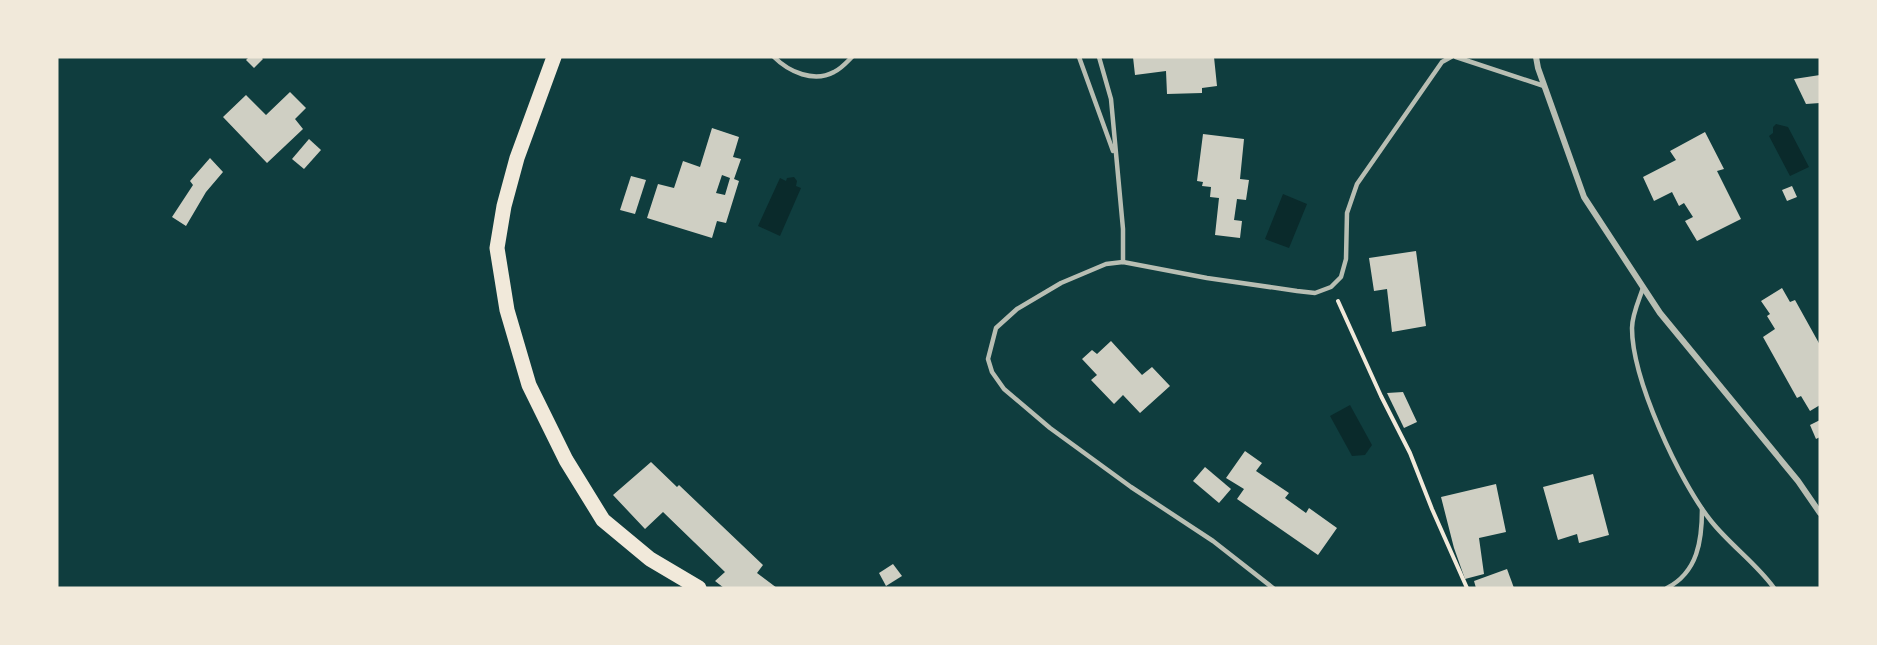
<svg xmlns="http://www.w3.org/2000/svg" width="1877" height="645" font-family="Signika,sans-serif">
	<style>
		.water { fill: #0a2a2b }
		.building { fill: #cfcfc3; fill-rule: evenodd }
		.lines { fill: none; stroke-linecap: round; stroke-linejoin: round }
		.path { stroke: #f1e9da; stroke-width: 4 }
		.service { stroke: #b8beb3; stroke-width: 4.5 }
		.minor { stroke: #b8beb3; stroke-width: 6 }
		.primary { stroke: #f1e9da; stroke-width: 15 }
	</style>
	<rect width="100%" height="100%" fill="#0f3d3e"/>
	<!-- water -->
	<g class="water">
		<polygon points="1776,124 1788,127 1809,167 1790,176 1769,136 1773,133 1773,127"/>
		<polygon points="794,177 797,181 796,186 801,188 780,236 758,226 780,178 786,181 787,178"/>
		<polygon points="1283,194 1307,204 1289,248 1265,239"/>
		<polygon points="1350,405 1372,445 1365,455 1352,456 1330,416"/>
	</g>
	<!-- building -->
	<g class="building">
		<polygon points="249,57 261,57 263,59 254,68 246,60"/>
		<polygon points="1133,57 1214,57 1217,86 1202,88 1202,93 1167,94 1166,71 1135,75"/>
		<polygon points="1820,75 1820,103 1806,104 1794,79"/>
		<polygon points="290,92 306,108 295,119 303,129 267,163 223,117 246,95 266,115"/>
		<path d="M 712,128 L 739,137 L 733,157 L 741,159 L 734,179 L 739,181 L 726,223 L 717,221 L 712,238 L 647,218 L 658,184 L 674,188 L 683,161 L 700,167 ZM 722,175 L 730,178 L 725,195 L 716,193 Z"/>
		<polygon points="1705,132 1724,169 1717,171 1741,219 1697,241 1685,221 1693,217 1684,203 1679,206 1672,192 1654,201 1643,177 1676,160 1670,151"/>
		<polygon points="1203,134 1244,139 1240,179 1249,180 1246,200 1237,199 1234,220 1242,221 1240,238 1215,235 1219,198 1210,197 1211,187 1202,186 1203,182 1197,181"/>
		<polygon points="309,139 321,150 304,169 292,159"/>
		<polygon points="210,158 223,172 206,192 186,226 172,217 193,185 190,181"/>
		<polygon points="631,176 646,180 635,214 620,210"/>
		<polygon points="1792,186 1797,197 1787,201 1782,190"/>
		<polygon points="1416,251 1426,326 1392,332 1387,289 1374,291 1369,258"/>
		<polygon points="1782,288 1790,302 1795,300 1820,345 1820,405 1810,411 1801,396 1797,398 1763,337 1775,329 1767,316 1770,314 1761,301"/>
		<polygon points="1111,341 1142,375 1152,367 1170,386 1140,413 1123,395 1114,404 1091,380 1097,375 1082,359 1092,350 1097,354"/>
		<polygon points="1403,392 1417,422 1404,428 1387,393"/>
		<polygon points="1820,420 1820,437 1816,439 1810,425"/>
		<polygon points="1245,451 1262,463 1256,471 1289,493 1285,498 1306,513 1309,508 1337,528 1318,555 1237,499 1244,489 1226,478"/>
		<polygon points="651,462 677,487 679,485 763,565 757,573 777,588 724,588 715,581 725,572 663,512 645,529 613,495"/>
		<polygon points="1205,467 1231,489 1219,503 1193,481"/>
		<polygon points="1593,474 1609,535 1579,543 1577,534 1558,540 1543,487"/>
		<polygon points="1496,484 1506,532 1479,538 1484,574 1465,579 1454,548 1441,497"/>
		<polygon points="893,564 902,576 886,586 879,573"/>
		<polygon points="1507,569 1514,588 1476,588 1474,581"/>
	</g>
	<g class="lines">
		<!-- path -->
		<polyline class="path" points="1338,301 1381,396 1410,453 1432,509 1467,588"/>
		<!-- service -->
		<g class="service">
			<path d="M 774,57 C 789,72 814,83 834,72 C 841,69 847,62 852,57"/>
			<polyline points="1079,57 1113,151"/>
			<polyline points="1099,57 1111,99 1123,229 1123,262"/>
			<polyline points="1456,57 1544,86"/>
			<path d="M 1643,288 C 1639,300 1632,315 1632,328 C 1632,379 1679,481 1711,521 C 1730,545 1756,563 1774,588"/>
			<polyline points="1273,588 1213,541 1131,487 1050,428 1004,389 992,372 988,359 996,328 1017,309 1061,283 1106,264 1123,262 1207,278 1297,291 1315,293 1331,287 1341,277 1346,259 1347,213 1357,184 1442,62 1451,57"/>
			<path d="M 1667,588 C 1698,572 1702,540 1702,509"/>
		</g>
		<!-- minor -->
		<polyline class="minor" points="1536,57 1538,68 1584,197 1660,313 1798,481 1820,513"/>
		<!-- primary -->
		<polyline class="primary" points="554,57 517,158 504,206 497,248 507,310 529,385 566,460 603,520 650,559 699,588"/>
	</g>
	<!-- border -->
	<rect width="1877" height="645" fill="none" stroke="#f1e9da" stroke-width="117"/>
</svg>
